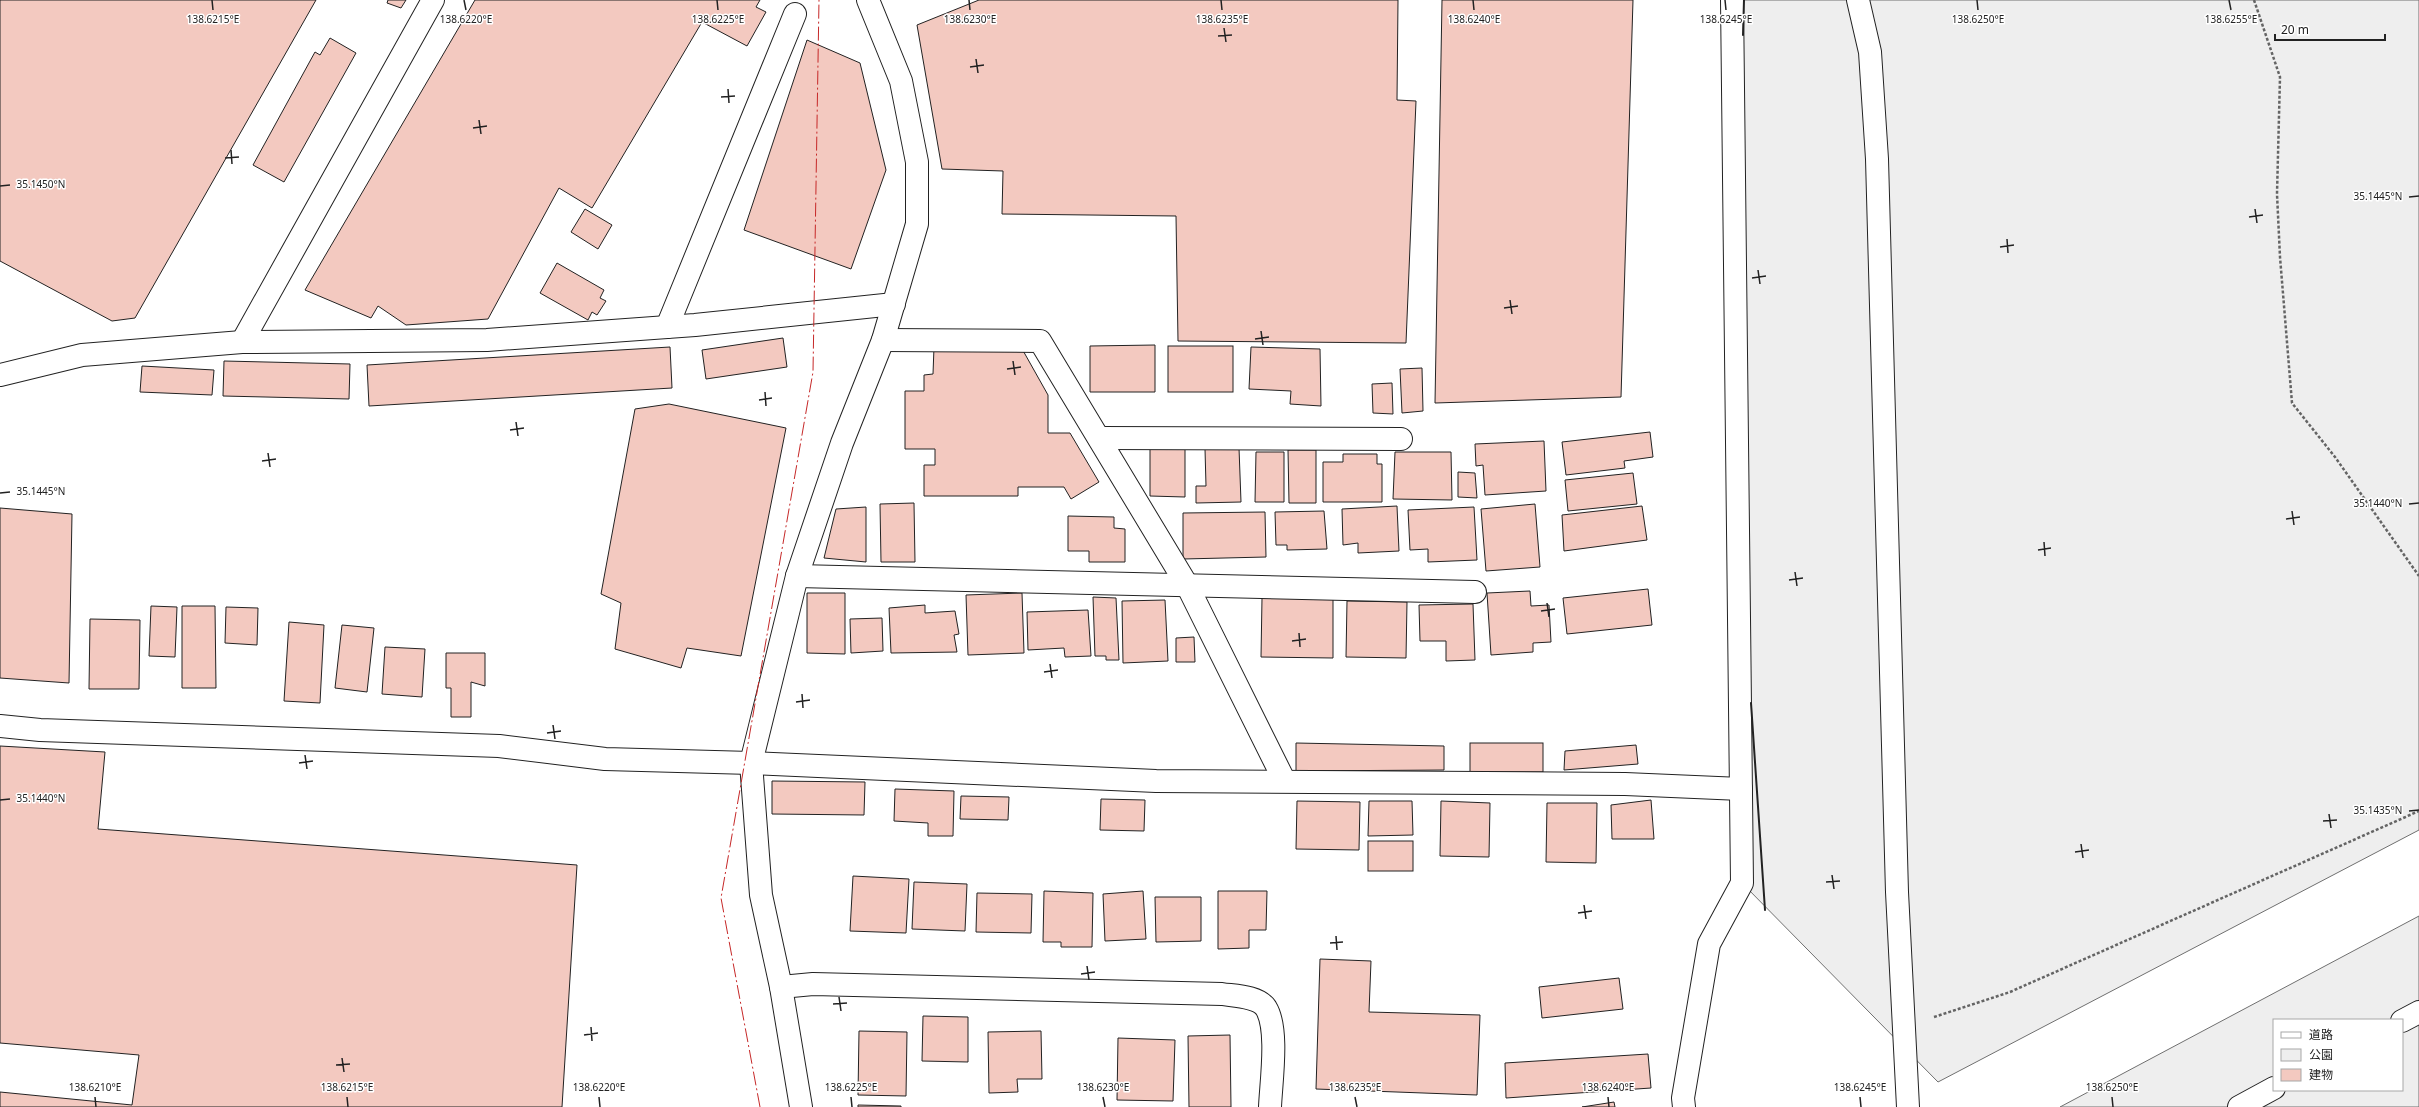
<svg xmlns="http://www.w3.org/2000/svg" width="2419" height="1107" font-family="'Noto Sans','Noto Sans JP',sans-serif">
	<style>
		.green { fill: #eee; stroke: #6f6f6f; fill-rule: evenodd }
		.building { fill: #f3c9c0; stroke: #222 }
		.lines { fill: none; stroke-linecap: round; stroke-linejoin: round }
		.minor-casing { stroke: #222; stroke-width: 24 }
		.path { stroke: #646464; stroke-width: 2.5; stroke-dasharray: 3 2; stroke-linecap: butt }
		.minor { stroke: #fff; stroke-width: 22 }
		.wall { stroke: #222; stroke-width: 2 }
		.power { stroke: #c62828; stroke-width: 1; stroke-dasharray: 14 3 2 3; stroke-linecap: butt }
		.ticks { fill: none; stroke: #222; stroke-width: 1.5 }
		.ticks-label { font-size: 10px; text-anchor: middle; fill: #222; stroke: #fff; stroke-width: 3; stroke-linejoin: round; paint-order: stroke }
	</style>
	<rect width="100%" height="100%" fill="#fff"/>
	<!-- green -->
	<g class="green">
		<polygon points="1738,0 2419,0 2419,830 1938,1082 1742,883"/>
		<path d="M 2419,916 L 2419,1107 L 2060,1107 ZM 2274,1020 L 2402,1020 L 2402,1090 L 2274,1090 Z"/>
	</g>
	<!-- building -->
	<g class="building">
		<polygon points="0,0 316,0 135,318 112,321 0,261"/>
		<polygon points="388,0 406,0 401,8 387,3"/>
		<polygon points="475,0 760,0 756,7 766,12 747,46 702,22 592,208 559,188 488,319 406,325 378,306 371,318 305,290"/>
		<polygon points="979,0 1398,0 1397,100 1416,101 1406,343 1178,341 1176,216 1002,214 1003,171 942,169 917,25"/>
		<polygon points="1442,0 1633,0 1621,397 1435,403"/>
		<polygon points="330,38 356,53 284,182 253,165 315,52 320,55"/>
		<polygon points="807,40 860,63 886,170 851,269 744,230"/>
		<polygon points="585,209 612,225 598,249 571,232"/>
		<polygon points="557,263 604,290 600,298 606,301 597,315 592,312 588,320 540,293"/>
		<polygon points="783,338 787,367 706,379 702,350"/>
		<polygon points="1155,345 1155,392 1090,392 1090,346"/>
		<rect x="1168" y="346" width="65" height="46"/>
		<polygon points="670,347 672,388 369,406 367,365"/>
		<polygon points="934,347 1021,347 1048,395 1048,433 1070,433 1099,482 1071,499 1064,487 1018,487 1018,496 924,496 924,465 935,465 935,449 905,449 905,391 924,391 924,375 933,374"/>
		<polygon points="1251,347 1320,349 1321,406 1290,404 1291,391 1249,389"/>
		<polygon points="224,361 350,364 349,399 223,396"/>
		<polygon points="142,366 214,370 212,395 140,392"/>
		<polygon points="1422,368 1423,411 1402,413 1400,369"/>
		<polygon points="1392,383 1393,414 1373,413 1372,384"/>
		<polygon points="669,404 786,428 741,656 687,648 681,668 615,649 621,603 601,594 635,409"/>
		<polygon points="1650,432 1653,457 1624,461 1625,468 1566,475 1562,442"/>
		<polygon points="1544,441 1546,491 1485,495 1483,465 1476,466 1475,444"/>
		<polygon points="1150,445 1185,448 1185,497 1150,496"/>
		<polygon points="1239,448 1241,502 1196,503 1196,486 1206,486 1205,449"/>
		<polygon points="1288,450 1316,450 1316,503 1289,503"/>
		<polygon points="1256,452 1284,452 1284,502 1255,502"/>
		<polygon points="1395,452 1451,452 1452,500 1393,499"/>
		<polygon points="1343,454 1377,454 1377,464 1382,464 1382,502 1323,502 1323,462 1343,462"/>
		<polygon points="1458,472 1475,473 1477,498 1458,497"/>
		<polygon points="1633,473 1637,504 1568,511 1565,480"/>
		<polygon points="914,503 915,562 881,562 880,504"/>
		<polygon points="1535,504 1540,567 1486,571 1481,509"/>
		<polygon points="1397,506 1399,551 1358,553 1358,543 1343,545 1342,509"/>
		<polygon points="1642,506 1647,540 1564,551 1562,515"/>
		<polygon points="866,507 866,562 824,558 836,509"/>
		<polygon points="1474,507 1477,560 1428,562 1428,549 1410,550 1408,510"/>
		<polygon points="0,508 72,514 69,683 0,678"/>
		<polygon points="1324,511 1327,549 1287,550 1287,545 1276,545 1275,512"/>
		<polygon points="1265,512 1266,557 1183,559 1183,513"/>
		<polygon points="1068,516 1114,517 1114,528 1125,529 1125,562 1089,562 1089,551 1068,551"/>
		<polygon points="1648,589 1652,625 1567,634 1563,598"/>
		<polygon points="1530,591 1531,606 1549,605 1551,642 1533,643 1533,652 1491,655 1487,593"/>
		<polygon points="807,593 845,593 845,654 807,653"/>
		<polygon points="1022,593 1024,653 968,655 966,595"/>
		<polygon points="1093,597 1116,598 1119,660 1106,660 1106,656 1095,656"/>
		<polygon points="1262,598 1333,599 1333,658 1261,657"/>
		<polygon points="1165,600 1168,661 1123,663 1122,601"/>
		<polygon points="1347,601 1407,602 1406,658 1346,657"/>
		<polygon points="1473,604 1475,660 1446,661 1446,641 1420,641 1419,605"/>
		<polygon points="925,605 925,613 955,611 959,634 954,635 957,652 891,653 889,608"/>
		<polygon points="151,606 177,607 175,657 149,656"/>
		<polygon points="182,606 215,606 216,688 182,688"/>
		<polygon points="226,607 258,608 257,645 225,643"/>
		<polygon points="1088,610 1091,656 1065,657 1064,648 1028,650 1027,612"/>
		<polygon points="882,618 883,651 851,653 850,619"/>
		<polygon points="90,619 140,620 139,689 89,689"/>
		<polygon points="289,622 324,625 320,703 284,701"/>
		<polygon points="342,625 374,628 367,692 335,688"/>
		<polygon points="1194,637 1195,662 1176,662 1176,638"/>
		<polygon points="385,647 425,649 422,697 382,694"/>
		<polygon points="446,653 485,653 485,686 471,682 471,717 451,717 451,688 446,688"/>
		<polygon points="1296,743 1444,746 1444,770 1296,771"/>
		<rect x="1470" y="743" width="73" height="29"/>
		<polygon points="1636,745 1638,764 1564,770 1565,751"/>
		<polygon points="0,746 105,752 98,829 577,865 562,1107 0,1107 0,1092 132,1105 139,1055 0,1043"/>
		<polygon points="772,781 865,782 864,815 772,814"/>
		<polygon points="895,789 954,791 953,836 928,836 928,823 894,821"/>
		<polygon points="961,796 1009,797 1008,820 960,819"/>
		<polygon points="1101,799 1145,800 1144,831 1100,830"/>
		<polygon points="1651,800 1654,839 1612,839 1611,805"/>
		<polygon points="1297,801 1360,802 1359,850 1296,849"/>
		<polygon points="1369,801 1412,801 1413,835 1368,836"/>
		<polygon points="1441,801 1490,803 1489,857 1440,856"/>
		<polygon points="1547,803 1597,803 1596,863 1546,862"/>
		<rect x="1368" y="841" width="45" height="30"/>
		<polygon points="853,876 909,879 906,933 850,931"/>
		<polygon points="914,882 967,884 965,931 912,929"/>
		<polygon points="1044,891 1093,893 1092,947 1061,947 1061,942 1043,942"/>
		<polygon points="1143,891 1146,939 1105,941 1103,894"/>
		<polygon points="1218,891 1267,891 1266,930 1249,930 1249,948 1218,949"/>
		<polygon points="977,893 1032,894 1031,933 976,932"/>
		<polygon points="1155,897 1201,897 1201,941 1156,942"/>
		<polygon points="1320,959 1371,961 1369,1012 1480,1015 1477,1095 1316,1089"/>
		<polygon points="1619,978 1623,1009 1542,1018 1539,987"/>
		<polygon points="923,1016 968,1017 968,1062 922,1061"/>
		<polygon points="859,1031 907,1032 906,1096 858,1095"/>
		<polygon points="1041,1031 1042,1079 1017,1079 1018,1092 989,1093 988,1032"/>
		<polygon points="1230,1035 1231,1107 1189,1107 1188,1036"/>
		<polygon points="1118,1038 1175,1040 1173,1101 1117,1100"/>
		<polygon points="1648,1054 1651,1088 1506,1098 1505,1063"/>
		<polygon points="1614,1102 1615,1107 1582,1107"/>
		<polygon points="858,1105 901,1106 901,1107 858,1107"/>
	</g>
	<g class="lines">
		<defs>
			<g id="minor">
				<polyline points="1858,0 1870,52 1877,159 1897,892 1908,1107"/>
				<polyline points="667,327 795,14"/>
				<polyline points="883,340 1040,341 1187,585 1284,780"/>
				<polyline points="242,342 433,0"/>
				<polyline points="0,375 82,355 242,342 487,340 695,325 894,304"/>
				<polyline points="1099,438 1401,439"/>
				<polyline points="797,576 1475,592"/>
				<polyline points="0,726 40,730 499,746 605,759 751,763 1156,781 1625,784 1741,789"/>
				<path d="M 781,987 L 813,984 L 1222,994 C 1235,996 1258,996 1266,1008 C 1279,1029 1271,1082 1270,1107"/>
				<polyline points="2402,1021 2419,1012"/>
				<polyline points="801,1107 781,987 761,895 751,763 797,576 842,443 883,340 917,224 917,162 901,81 868,0"/>
				<polyline points="1684,1107 1683,1098 1709,944 1742,883 1732,0"/>
				<polyline points="2239,1107 2274,1088"/>
			</g>
		</defs>
		<!-- minor casing -->
		<use href="#minor" class="minor-casing"/>
		<!-- path -->
		<g class="path">
			<polyline points="2254,0 2280,77 2277,194 2280,257 2292,403 2335,457 2419,576"/>
			<polyline points="1934,1017 2010,992 2419,811"/>
		</g>
		<!-- minor -->
		<use href="#minor" class="minor"/>
		<!-- wall -->
		<g class="wall">
			<polyline points="1743,35 1744,0"/>
			<polyline points="1751,703 1765,910"/>
		</g>
		<!-- power -->
		<polyline class="power" points="760,1107 721,898 813,372 819,0"/>
	</g>
	<!-- ticks -->
	<path class="ticks" d="M 212,0 L 213,10M 464,0 L 466,10M 717,0 L 718,10M 969,0 L 970,10M 1221,0 L 1222,10M 1473,0 L 1474,10M 1725,0 L 1726,10M 1977,0 L 1978,10M 2229,0 L 2231,10M 1224,28 L 1226,42M 1218,36 L 1232,35M 976,59 L 978,73M 970,67 L 984,65M 728,89 L 729,103M 721,97 L 735,96M 479,120 L 481,134M 473,128 L 487,126M 231,150 L 232,164M 225,158 L 239,157M 0,186 L 10,185M 2409,197 L 2419,196M 2255,209 L 2257,223M 2249,217 L 2263,215M 2007,239 L 2008,253M 2000,247 L 2014,245M 1758,270 L 1760,284M 1752,278 L 1766,276M 1510,300 L 1512,314M 1504,308 L 1518,306M 1261,331 L 1263,345M 1255,339 L 1269,337M 1013,361 L 1015,375M 1007,369 L 1021,367M 765,392 L 766,406M 759,400 L 772,398M 516,422 L 518,436M 510,430 L 524,428M 268,453 L 270,467M 262,461 L 276,459M 0,493 L 10,492M 2409,504 L 2419,503M 2292,511 L 2294,525M 2286,519 L 2300,517M 2044,542 L 2045,556M 2038,550 L 2051,548M 1795,572 L 1797,586M 1789,580 L 1803,578M 1547,603 L 1549,617M 1541,611 L 1555,609M 1299,633 L 1300,647M 1292,641 L 1306,639M 1050,664 L 1052,678M 1044,672 L 1058,670M 802,694 L 803,708M 796,702 L 810,700M 553,725 L 555,739M 547,733 L 561,731M 305,755 L 307,769M 299,763 L 313,761M 0,800 L 10,799M 2409,811 L 2419,810M 2329,814 L 2331,828M 2323,821 L 2337,820M 2081,844 L 2083,858M 2075,852 L 2089,850M 1832,875 L 1834,889M 1826,882 L 1840,881M 1584,905 L 1586,919M 1578,913 L 1592,911M 1336,936 L 1337,950M 1330,943 L 1343,942M 1087,966 L 1089,980M 1081,974 L 1095,972M 839,997 L 841,1011M 833,1004 L 847,1003M 591,1027 L 592,1041M 584,1035 L 598,1033M 342,1058 L 344,1072M 336,1065 L 350,1064M 95,1097 L 96,1107M 347,1097 L 348,1107M 599,1097 L 600,1107M 851,1097 L 852,1107M 1103,1097 L 1105,1107M 1355,1097 L 1357,1107M 1608,1097 L 1609,1107M 1860,1097 L 1861,1107M 2112,1097 L 2113,1107"/>
	<g class="ticks-label">
		<text x="213" y="23">138.6215°E</text>
		<text x="466" y="23">138.6220°E</text>
		<text x="718" y="23">138.6225°E</text>
		<text x="970" y="23">138.6230°E</text>
		<text x="1222" y="23">138.6235°E</text>
		<text x="1474" y="23">138.6240°E</text>
		<text x="1726" y="23">138.6245°E</text>
		<text x="1978" y="23">138.6250°E</text>
		<text x="2231" y="23">138.6255°E</text>
		<text x="41" y="188">35.1450°N</text>
		<text x="2378" y="200">35.1445°N</text>
		<text x="41" y="495">35.1445°N</text>
		<text x="2378" y="507">35.1440°N</text>
		<text x="41" y="802">35.1440°N</text>
		<text x="2378" y="814">35.1435°N</text>
		<text x="95" y="1091">138.6210°E</text>
		<text x="347" y="1091">138.6215°E</text>
		<text x="599" y="1091">138.6220°E</text>
		<text x="851" y="1091">138.6225°E</text>
		<text x="1103" y="1091">138.6230°E</text>
		<text x="1355" y="1091">138.6235°E</text>
		<text x="1608" y="1091">138.6240°E</text>
		<text x="1860" y="1091">138.6245°E</text>
		<text x="2112" y="1091">138.6250°E</text>
	</g>
	<!-- legend -->
	<rect x="2273" y="1019" width="130" height="72" fill="#ffffff" stroke="#a7a7a7"/>
	<rect x="2281" y="1032" width="20" height="6" fill="#ffffff" stroke="#a7a7a7"/>
	<text x="2309" y="1039" font-size="12" fill="#222222">道路</text>
	<rect x="2281" y="1049" width="20" height="12" fill="#eeeeee" stroke="#a7a7a7"/>
	<text x="2309" y="1059" font-size="12" fill="#222222">公園</text>
	<rect x="2281" y="1069" width="20" height="12" fill="#f3c9c0" stroke="#a7a7a7"/>
	<text x="2309" y="1079" font-size="12" fill="#222222">建物</text>
	<!-- scale -->
	<path d="M2275 34v6h110v-6" fill="none" stroke="#222222" stroke-width="2"/>
	<text x="2281" y="34" font-size="12" fill="#222222" stroke="#ffffff" stroke-width="3" paint-order="stroke">20 m</text>
</svg>
